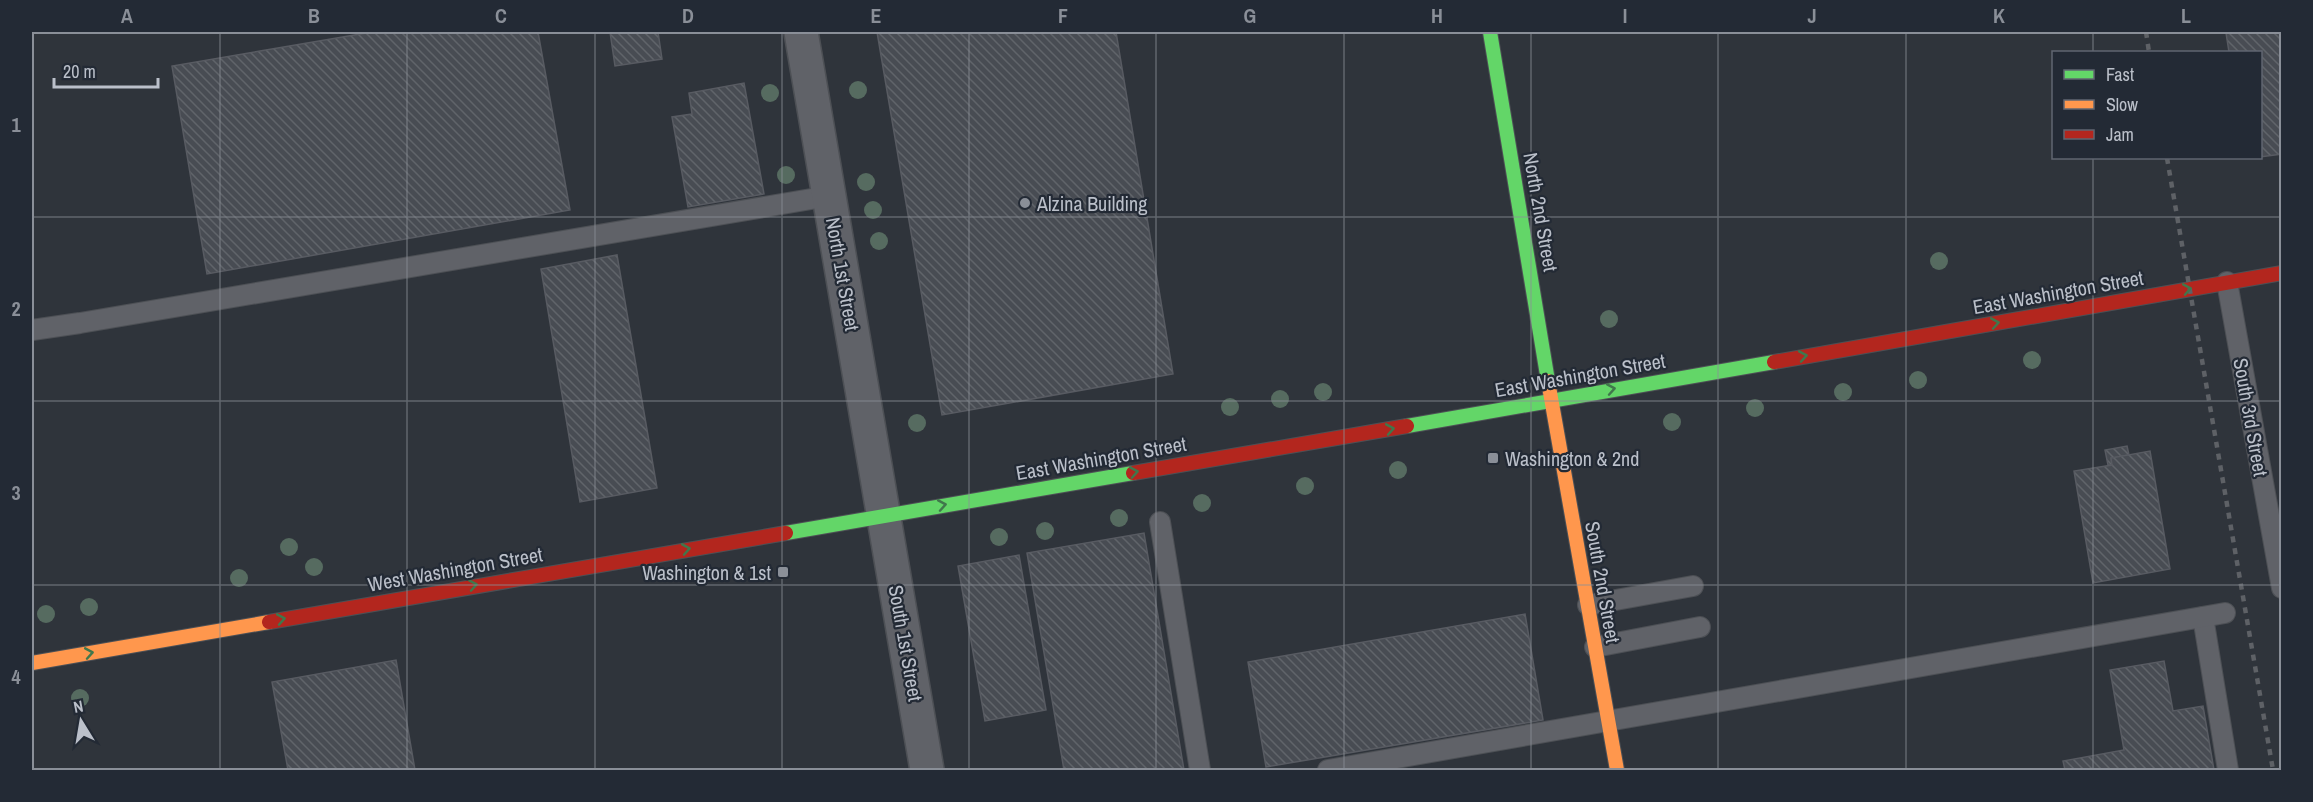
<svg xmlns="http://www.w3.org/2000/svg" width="2313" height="802" font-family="'Archivo Narrow',sans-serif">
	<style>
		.building { fill: url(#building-back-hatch); stroke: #585b62; stroke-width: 1.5 }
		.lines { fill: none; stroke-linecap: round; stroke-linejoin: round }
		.lane-casing { stroke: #4d5055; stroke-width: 22 }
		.street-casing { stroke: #4d5055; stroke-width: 36 }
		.fast-casing { stroke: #4d5055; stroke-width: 16 }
		.slow-casing { stroke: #4d5055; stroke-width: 16 }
		.jam-casing { stroke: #4d5055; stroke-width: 16 }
		.lane { stroke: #606268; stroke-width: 20 }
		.street { stroke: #606268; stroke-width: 33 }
		.fast { stroke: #63d668; stroke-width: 14 }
		.slow { stroke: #ff974d; stroke-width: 14 }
		.jam { stroke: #b3261e; stroke-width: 14 }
		.rail { stroke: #5e6166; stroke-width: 4.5; stroke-dasharray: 6 6; stroke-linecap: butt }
		.tree { fill: #566b60 }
		.oneway { stroke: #40774c }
		.grid { fill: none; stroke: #8a8f98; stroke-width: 1.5; stroke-opacity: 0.55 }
		.poi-dot { fill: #8a8f98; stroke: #232a35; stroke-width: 2 }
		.labels { text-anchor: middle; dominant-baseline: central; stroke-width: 4.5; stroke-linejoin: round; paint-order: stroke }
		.poi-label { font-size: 20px; fill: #bbc0ca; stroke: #232a35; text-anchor: start }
		.street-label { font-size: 20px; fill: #bbc0ca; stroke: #232a35 }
		.neatline { fill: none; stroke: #8a8f98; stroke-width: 2 }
		.grid-label { font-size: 20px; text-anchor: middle; font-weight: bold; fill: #8a8f98 }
	</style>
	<defs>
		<pattern id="building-back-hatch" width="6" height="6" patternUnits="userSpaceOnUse" patternTransform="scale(1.5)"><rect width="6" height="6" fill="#484c53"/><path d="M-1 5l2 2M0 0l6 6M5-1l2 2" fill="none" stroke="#60646a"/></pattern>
	</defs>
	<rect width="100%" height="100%" fill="#2f343b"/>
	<!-- building -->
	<g class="building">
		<polygon points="372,32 538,32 570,210 207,274 172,66"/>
		<polygon points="610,32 658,32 662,59 615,66"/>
		<polygon points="877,32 1116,32 1173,374 942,415"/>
		<polygon points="2224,32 2282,32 2282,154 2260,157 2260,52 2229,52 2226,33"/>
		<polygon points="744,83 764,194 688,207 672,117 692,114 689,93"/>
		<polygon points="617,255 657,488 580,502 541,269"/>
		<polygon points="2127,446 2129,455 2111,458 2112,465 2108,465 2105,450"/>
		<polygon points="2150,451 2170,569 2093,583 2074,471 2112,465 2111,458"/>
		<polygon points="1144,533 1184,770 1064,770 1027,553"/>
		<polygon points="1019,555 1046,710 985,721 958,566"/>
		<polygon points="1525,614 1543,720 1266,767 1248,662"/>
		<polygon points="396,660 415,770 288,770 272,682"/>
		<polygon points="2164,661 2173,711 2203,706 2214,770 2065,770 2063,761 2124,750 2110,670"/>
	</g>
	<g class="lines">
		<defs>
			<g id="lane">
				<polyline points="2227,282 2282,588"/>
				<polyline points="32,330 80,323 829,196"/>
				<polyline points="1160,522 1200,770"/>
				<polyline points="1588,605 1693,586"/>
				<polyline points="2203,617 2228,770"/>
				<polyline points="1595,647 1700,627"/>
				<polyline points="1328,770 2225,613"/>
			</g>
			<polyline id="street" points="801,32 927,770"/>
			<g id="fast">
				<polyline points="1490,32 1548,381"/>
				<polyline points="1407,426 1774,362"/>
				<polyline points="786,533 1133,473"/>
			</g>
			<g id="slow">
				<polyline points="1548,381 1617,770"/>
				<polyline points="32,663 269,622"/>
			</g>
			<g id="jam">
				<polyline points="1774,362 2282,273"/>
				<polyline points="1133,473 1407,426"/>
				<polyline points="269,622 786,533"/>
			</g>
		</defs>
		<!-- lane casing -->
		<use href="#lane" class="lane-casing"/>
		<!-- street casing -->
		<use href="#street" class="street-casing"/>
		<!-- fast casing -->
		<use href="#fast" class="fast-casing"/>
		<!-- slow casing -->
		<use href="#slow" class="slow-casing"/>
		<!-- jam casing -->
		<use href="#jam" class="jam-casing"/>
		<!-- lane -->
		<use href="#lane" class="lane"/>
		<!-- street -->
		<use href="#street" class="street"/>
		<!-- fast -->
		<use href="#fast" class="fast"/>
		<!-- slow -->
		<use href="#slow" class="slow"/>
		<!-- jam -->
		<use href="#jam" class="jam"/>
		<!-- rail -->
		<g class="rail">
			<polyline points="2146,32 2149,52"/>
			<polyline points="2167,158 2273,770"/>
		</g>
	</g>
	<!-- trees -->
	<g class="tree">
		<circle cx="858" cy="90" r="9"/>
		<circle cx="770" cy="93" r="9"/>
		<circle cx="786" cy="175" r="9"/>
		<circle cx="866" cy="182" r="9"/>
		<circle cx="873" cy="210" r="9"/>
		<circle cx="879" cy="241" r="9"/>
		<circle cx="1939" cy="261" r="9"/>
		<circle cx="1609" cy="319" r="9"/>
		<circle cx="2032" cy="360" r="9"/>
		<circle cx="1918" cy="380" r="9"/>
		<circle cx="1323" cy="392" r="9"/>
		<circle cx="1843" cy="392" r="9"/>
		<circle cx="1280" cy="399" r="9"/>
		<circle cx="1230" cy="407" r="9"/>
		<circle cx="1755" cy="408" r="9"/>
		<circle cx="1672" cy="422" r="9"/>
		<circle cx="917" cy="423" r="9"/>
		<circle cx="1398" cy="470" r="9"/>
		<circle cx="1305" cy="486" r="9"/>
		<circle cx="1202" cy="503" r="9"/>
		<circle cx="1119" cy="518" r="9"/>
		<circle cx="1045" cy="531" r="9"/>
		<circle cx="999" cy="537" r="9"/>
		<circle cx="289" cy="547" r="9"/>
		<circle cx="314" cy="567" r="9"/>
		<circle cx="239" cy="578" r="9"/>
		<circle cx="89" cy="607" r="9"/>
		<circle cx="46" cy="614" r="9"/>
		<circle cx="80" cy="698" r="9"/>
	</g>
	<!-- one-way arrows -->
	<defs><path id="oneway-chevron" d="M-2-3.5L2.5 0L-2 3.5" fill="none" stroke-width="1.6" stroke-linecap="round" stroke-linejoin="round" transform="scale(1.5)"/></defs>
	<g class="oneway">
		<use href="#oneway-chevron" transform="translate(2187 289) rotate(-10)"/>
		<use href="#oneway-chevron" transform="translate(1995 323) rotate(-10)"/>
		<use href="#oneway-chevron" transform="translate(1803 356) rotate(-10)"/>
		<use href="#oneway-chevron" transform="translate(1611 389) rotate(-10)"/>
		<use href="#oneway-chevron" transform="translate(1390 429) rotate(-10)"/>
		<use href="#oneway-chevron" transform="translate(1134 472) rotate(-10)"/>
		<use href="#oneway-chevron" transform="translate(942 505) rotate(-10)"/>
		<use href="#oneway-chevron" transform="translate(686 549) rotate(-10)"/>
		<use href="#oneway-chevron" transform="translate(473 585) rotate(-10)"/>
		<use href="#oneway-chevron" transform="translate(281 619) rotate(-10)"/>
		<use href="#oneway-chevron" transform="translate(89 653) rotate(-10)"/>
	</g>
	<!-- grid -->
	<path class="grid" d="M 220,32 L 220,770M 407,32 L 407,770M 595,32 L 595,770M 782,32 L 782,770M 969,32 L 969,770M 1156,32 L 1156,770M 1344,32 L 1344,770M 1531,32 L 1531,770M 1718,32 L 1718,770M 1906,32 L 1906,770M 2093,32 L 2093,52M 2093,158 L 2093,770M 32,217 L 2282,217M 32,401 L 2282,401M 32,585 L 2282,585"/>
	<!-- markers -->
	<g class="poi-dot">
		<circle cx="1025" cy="203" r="6"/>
		<rect x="1487" y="452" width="12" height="12" rx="3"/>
		<rect x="777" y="566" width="12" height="12" rx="3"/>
	</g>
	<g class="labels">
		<!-- poi labels -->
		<g class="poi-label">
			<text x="1037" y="203">Alzina Building</text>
			<text x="1505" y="458">Washington &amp; 2nd</text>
			<text x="771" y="572" text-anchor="end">Washington &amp; 1st</text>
		</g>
		<!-- street labels -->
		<g class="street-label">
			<text transform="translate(1541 212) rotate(80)">North 2nd Street</text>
			<text transform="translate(843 274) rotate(80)">North 1st Street</text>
			<text transform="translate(2058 292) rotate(-10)">East Washington Street</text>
			<text transform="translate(1580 375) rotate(-10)">East Washington Street</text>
			<text transform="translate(2251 417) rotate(80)">South 3rd Street</text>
			<text transform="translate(1101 458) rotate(-10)">East Washington Street</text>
			<text transform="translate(455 569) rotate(-10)">West Washington Street</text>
			<text transform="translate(1603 582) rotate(80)">South 2nd Street</text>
			<text transform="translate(906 643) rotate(80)">South 1st Street</text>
		</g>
	</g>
	<!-- border -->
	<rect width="2313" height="802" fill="none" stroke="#232a35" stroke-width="66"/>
	<!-- legend -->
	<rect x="2052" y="51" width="210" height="108" fill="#232a35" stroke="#606671" stroke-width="1.5"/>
	<rect x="2064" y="70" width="30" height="9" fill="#63d668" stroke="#606671" stroke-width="1.5"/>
	<text x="2106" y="81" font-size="18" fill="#bbc0ca">Fast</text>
	<rect x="2064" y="100" width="30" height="9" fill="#ff974d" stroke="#606671" stroke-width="1.5"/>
	<text x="2106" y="111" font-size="18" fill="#bbc0ca">Slow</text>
	<rect x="2064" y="130" width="30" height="9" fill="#b3261e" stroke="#606671" stroke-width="1.5"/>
	<text x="2106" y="141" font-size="18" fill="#bbc0ca">Jam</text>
	<!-- north arrow -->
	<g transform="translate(81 721) rotate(349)" stroke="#232a35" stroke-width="4.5" paint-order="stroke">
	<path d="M0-4.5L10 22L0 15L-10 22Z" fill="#bbc0ca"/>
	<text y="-9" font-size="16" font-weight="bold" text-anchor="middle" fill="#bbc0ca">N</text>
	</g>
	<!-- scale -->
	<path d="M54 78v9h104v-9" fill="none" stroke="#bbc0ca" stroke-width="3"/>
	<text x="63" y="78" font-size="18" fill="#bbc0ca" stroke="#232a35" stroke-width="4.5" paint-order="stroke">20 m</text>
	<rect x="33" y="33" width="2247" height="736" class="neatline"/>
	<g class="grid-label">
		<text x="127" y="23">A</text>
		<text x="314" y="23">B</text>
		<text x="501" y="23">C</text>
		<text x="688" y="23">D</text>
		<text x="876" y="23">E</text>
		<text x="1063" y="23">F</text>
		<text x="1250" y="23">G</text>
		<text x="1437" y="23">H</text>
		<text x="1625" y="23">I</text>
		<text x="1812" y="23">J</text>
		<text x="1999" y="23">K</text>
		<text x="2186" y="23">L</text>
		<text x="16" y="132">1</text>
		<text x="16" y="316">2</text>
		<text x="16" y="500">3</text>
		<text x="16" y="684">4</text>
	</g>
</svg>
